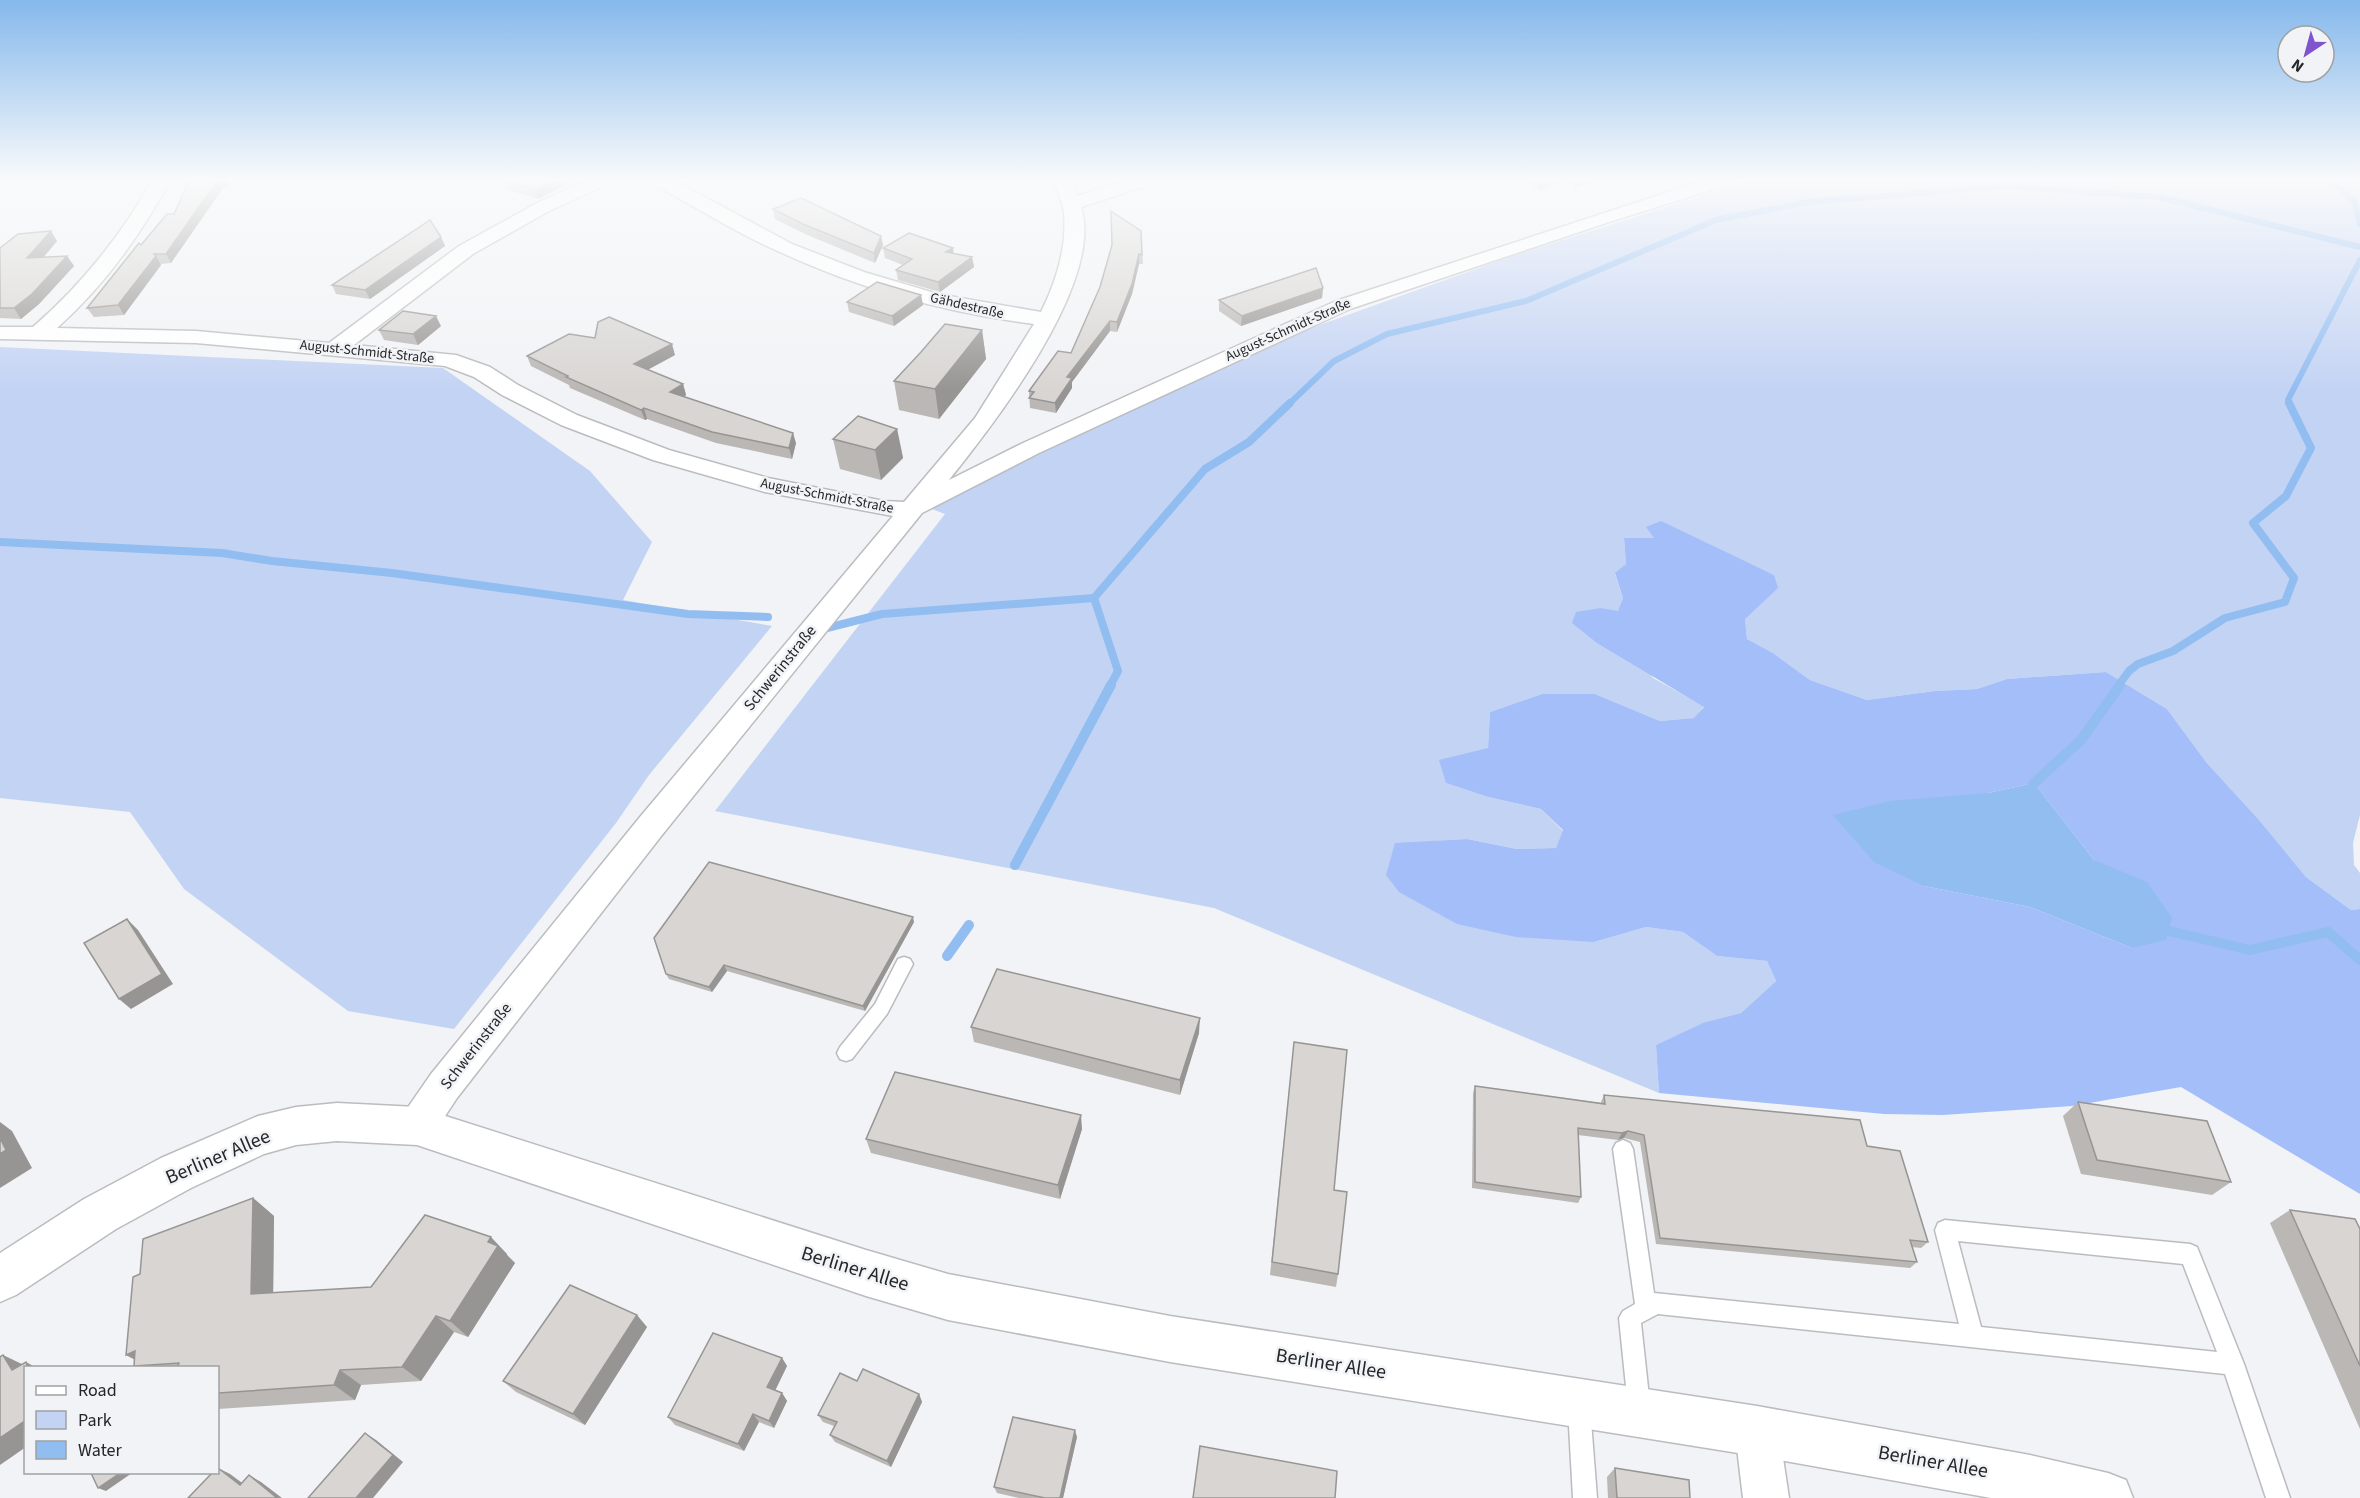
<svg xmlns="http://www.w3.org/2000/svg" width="2360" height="1498" font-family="'Source Sans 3',sans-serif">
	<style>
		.green { fill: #c3d3f4 }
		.forest { fill: #a3bef8; fill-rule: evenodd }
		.water { fill: #92bdf1 }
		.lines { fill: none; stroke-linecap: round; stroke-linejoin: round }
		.stream-far2 { stroke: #92bdf1; stroke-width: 6 }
		.stream-far1 { stroke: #92bdf1; stroke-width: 8 }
		.stream { stroke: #92bdf1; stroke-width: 10 }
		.service-casing { stroke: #babcbf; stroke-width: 3 }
		.minor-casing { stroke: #babcbf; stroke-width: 3 }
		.tertiary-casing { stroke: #babcbf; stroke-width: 3 }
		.service { fill: #fff; fill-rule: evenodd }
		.minor { fill: #fff; fill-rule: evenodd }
		.tertiary { fill: #fff; fill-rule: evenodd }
		.wall { fill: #bab7b5 }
		.shaded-wall { fill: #979593 }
		.building { fill: #d8d5d2; stroke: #979593; stroke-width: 1.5 }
		.labels { text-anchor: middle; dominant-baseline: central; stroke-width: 5; stroke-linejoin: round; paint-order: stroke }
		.far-street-label { font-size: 14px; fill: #252627; stroke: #f1f3f6 }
		.street-label { font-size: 16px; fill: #252627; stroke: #f1f3f6 }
		.near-street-label { font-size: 20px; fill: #252627; stroke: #f1f3f6 }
	</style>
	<rect width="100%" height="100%" fill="#f1f3f6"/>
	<!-- green -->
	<g class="green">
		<polygon points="1748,181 2360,181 2360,815 2353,843 2354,865 2360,873 2360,909 2351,910 2306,877 2260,821 2206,762 2167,709 2106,672 2007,679 1977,689 1935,691 1867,700 1810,680 1773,653 1747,639 1745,619 1774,575 1743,561 1654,538 1624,538 1626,564 1615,574 1623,598 1618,612 1601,608 1653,678 1704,706 1695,718 1660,721 1595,694 1542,694 1490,712 1488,748 1446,783 1488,797 1541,809 1563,831 1556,848 1517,849 1467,839 1435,841 1594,942 1646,927 1683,932 1717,956 1767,961 1776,981 1741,1013 1703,1024 1656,1045 1659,1093 1214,908 715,811 945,514 924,506 1269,343 1512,256"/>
		<polygon points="0,347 443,368 590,471 652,542 623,600 772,626 649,775 616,823 454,1029 348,1011 184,889 130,812 0,798"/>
	</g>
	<!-- forest -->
	<path class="forest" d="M 1661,521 L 1774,575 L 1778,588 L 1745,619 L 1747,639 L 1773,653 L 1810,680 L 1867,700 L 1935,691 L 1977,689 L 2007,679 L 2106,672 L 2167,709 L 2206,762 L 2260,821 L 2306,877 L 2351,910 L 2360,909 L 2360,1194 L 2181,1087 L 2072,1106 L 1943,1115 L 1884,1114 L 1659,1093 L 1656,1045 L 1703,1023 L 1741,1013 L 1776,981 L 1767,961 L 1717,956 L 1683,932 L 1646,927 L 1594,942 L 1516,937 L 1457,924 L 1399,892 L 1386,875 L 1395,843 L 1467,839 L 1517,849 L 1556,848 L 1563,830 L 1541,809 L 1488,797 L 1446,783 L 1439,760 L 1488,748 L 1490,712 L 1542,694 L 1595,694 L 1660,721 L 1694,718 L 1704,707 L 1597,643 L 1572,623 L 1576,612 L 1601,608 L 1618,611 L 1623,598 L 1615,573 L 1626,564 L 1624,538 L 1654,538 L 1646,527 ZM 2034,783 L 2094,860 L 2132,948 L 2030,907 L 1924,886 L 1988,793 Z"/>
	<!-- water -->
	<polygon class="water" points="2034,783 2094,860 2147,882 2172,918 2166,940 2132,948 2030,907 1924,886 1874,862 1833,815 1890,801 1988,793"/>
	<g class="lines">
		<!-- stream-far2 -->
		<g class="stream-far2">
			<polyline points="2332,181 2355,203 2360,224"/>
			<polyline points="1289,404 1334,361 1387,334 1526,301 1716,220 1809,202 2006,186 2159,197 2360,247"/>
			<polyline points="2290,404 2288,400 2360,260"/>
		</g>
		<!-- stream-far1 -->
		<g class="stream-far1">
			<polyline points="0,542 222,553 272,561 392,573 688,614 768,617"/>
			<polyline points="827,628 882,614 1094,598"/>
			<polyline points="1110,686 1118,671 1094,598 1205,469 1249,442 1290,403"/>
			<polyline points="2118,686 2129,671 2138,664 2173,651 2225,618 2285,602 2294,578 2253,523 2286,496 2311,448 2289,403"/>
		</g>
		<!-- stream -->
		<g class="stream">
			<polyline points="2029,792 2034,783 2081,740 2120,685"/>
			<polyline points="1015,865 1111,685"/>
			<polyline points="2160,926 2169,931 2250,950 2328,932 2360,960"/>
			<polyline points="947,956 969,925"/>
		</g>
		<defs>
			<g id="service">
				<polygon points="904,957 910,959 913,964 887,1014 852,1059 846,1061 840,1059 837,1053 840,1047 875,1004 898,959"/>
				<path d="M 1623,1140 L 1630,1143 L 1633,1149 L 1654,1293 L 1959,1324 L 1935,1230 L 1938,1223 L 1945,1220 L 2190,1244 L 2197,1247 L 2244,1364 L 2290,1498 L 2266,1498 L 2225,1374 L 1658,1314 L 1641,1323 L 1650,1406 L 1647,1414 L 1639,1417 L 1631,1414 L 1628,1406 L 1619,1318 L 1623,1311 L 1635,1304 L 1613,1149 L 1616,1143 ZM 1958,1241 L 2183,1264 L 2217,1352 L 1981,1327 Z"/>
				<polygon points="1579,1397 1587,1400 1590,1408 1597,1498 1573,1498 1568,1408 1571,1400"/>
			</g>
			<g id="minor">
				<path d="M 152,181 L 170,181 C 140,236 104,286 57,328 L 196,331 L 329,343 L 459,246 L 537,203 L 585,181 L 609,181 L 606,185 L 549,211 L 473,254 L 354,345 L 456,355 L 490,367 L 518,385 L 577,415 L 669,450 L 768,478 L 884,501 L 904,502 L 975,418 L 1034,324 C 947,313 860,289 780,252 C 736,233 696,207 655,185 L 652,181 L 675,181 L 792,244 L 864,272 L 938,294 L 1041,312 C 1056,282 1067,247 1064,213 C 1063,202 1057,191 1054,181 L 1072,181 L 1077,196 L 1124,181 L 1152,181 L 1149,185 L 1081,207 C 1105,282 994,424 949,480 L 1023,443 L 1336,301 L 1702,181 L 1730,181 L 1727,185 L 1609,222 L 1350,309 L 1039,453 L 922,513 L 662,835 L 457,1098 L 430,1139 L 417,1144 L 404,1139 L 398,1126 L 404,1113 L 431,1074 L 640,817 L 893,516 L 765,492 L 653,460 L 561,425 L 502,395 L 474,377 L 445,366 L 196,343 L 0,339 L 0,327 L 33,327 C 81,285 120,237 152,181 Z"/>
				<polygon points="1757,1409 1773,1415 1779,1431 1789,1498 1743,1498 1735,1431 1741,1415"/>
			</g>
			<polygon id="tertiary" points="337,1103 417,1107 866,1250 948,1274 1170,1316 1757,1406 2030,1455 2108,1473 2126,1480 2133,1498 1991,1498 1757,1456 1170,1362 948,1320 866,1296 417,1145 337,1141 296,1145 264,1154 191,1188 116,1229 16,1295 0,1302 0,1253 84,1199 161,1158 258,1116 296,1107"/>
		</defs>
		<!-- service casing -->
		<use href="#service" class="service-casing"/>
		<!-- minor casing -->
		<use href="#minor" class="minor-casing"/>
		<!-- tertiary casing -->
		<use href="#tertiary" class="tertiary-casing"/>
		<!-- service -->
		<use href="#service" class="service"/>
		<!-- minor -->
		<use href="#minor" class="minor"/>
		<!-- tertiary -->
		<use href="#tertiary" class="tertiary"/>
	</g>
	<!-- wall -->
	<g class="wall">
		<polygon points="189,181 230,181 227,188 223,188 171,263 160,264 161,265 124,315 94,317 87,308 141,245 174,214"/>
		<polygon points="505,181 567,181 568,184 538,199 508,190"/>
		<polygon points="1525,181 1565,181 1539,190"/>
		<polygon points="773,209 881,236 883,245 875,263 805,234 775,219"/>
		<polygon points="1141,231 1143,264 1139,264 1132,294 1117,332 1110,331 1072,382 1072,388 1056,413 1030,408 1029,391 1071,353"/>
		<polygon points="441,237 445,246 370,299 336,294 332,285"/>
		<polygon points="57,241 44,257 67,256 74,266 39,304 21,319 0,318 0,248"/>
		<polygon points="883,248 953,248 953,254 972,257 974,267 940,292 898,280 896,270 903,265 885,258"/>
		<polygon points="1323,288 1322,298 1241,326 1219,311 1219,300"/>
		<polygon points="921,295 923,305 894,326 849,312 847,302"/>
		<polygon points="441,326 418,345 384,340 379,330"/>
		<polygon points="982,330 986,359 939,419 899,410 894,381"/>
		<polygon points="675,355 647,370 683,384 686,395 684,397 796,443 792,459 716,443 647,419 645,420 570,388 569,385 531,366 527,356"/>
		<polygon points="897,429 903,458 881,480 840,469 833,439"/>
		<polygon points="914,922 865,1011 727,971 712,992 669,979 666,974"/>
		<polygon points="971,1027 1199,1033 1180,1095 974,1042"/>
		<polygon points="1294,1042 1334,1190 1338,1274 1336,1287 1270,1275"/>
		<polygon points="1475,1086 1601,1103 1601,1102 1604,1095 1867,1146 1928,1242 1921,1248 1912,1247 1917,1262 1910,1268 1656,1244 1640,1142 1624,1138 1618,1140 1578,1135 1581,1197 1578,1203 1472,1188 1473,1093"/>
		<polygon points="2078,1102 2231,1182 2212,1195 2081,1174 2063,1116"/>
		<polygon points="1082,1129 1060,1199 871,1153 866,1139"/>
		<polygon points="253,1198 274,1216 273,1293 371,1287 507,1254 507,1255 515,1263 468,1337 454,1332 421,1381 361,1385 355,1400 218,1409 218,1368 136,1368 134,1366 134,1359 126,1355 140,1274"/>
		<polygon points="2290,1210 2360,1229 2360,1429 2270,1223"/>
		<polygon points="647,1327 585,1425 516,1392 503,1381"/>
		<polygon points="782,1358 787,1366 775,1390 782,1393 787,1401 774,1428 759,1422 744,1451 675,1425 668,1417"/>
		<polygon points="919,1394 922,1402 891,1467 835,1442 830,1435 834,1426 823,1422 818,1415"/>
		<polygon points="1077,1437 1063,1498 1019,1498 997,1493 994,1487"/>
		<polygon points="1615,1468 1690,1498 1608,1498 1607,1477"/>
	</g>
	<!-- shaded-wall -->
	<g class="shaded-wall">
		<polygon points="217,181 230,181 227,188 223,188 171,263 166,254"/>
		<polygon points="552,181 567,181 568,184 538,199 535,190"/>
		<polygon points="1540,181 1565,181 1539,190"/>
		<polygon points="1575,181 1596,181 1574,188"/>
		<polygon points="51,231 57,241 34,268 27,258"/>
		<polygon points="881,236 883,245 875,263 874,253"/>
		<polygon points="441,237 445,246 370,299 365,290"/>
		<polygon points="953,248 954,258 946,252"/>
		<polygon points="1139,254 1139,264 1132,294 1117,332 1117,322"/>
		<polygon points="67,256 74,266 39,304 21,319 14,308"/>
		<polygon points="156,256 161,265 124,315 118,305"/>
		<polygon points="972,257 974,267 940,292 938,282"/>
		<polygon points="1323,288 1322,298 1241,326 1242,316"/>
		<polygon points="921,295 923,305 894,326 892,316"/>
		<polygon points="436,316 441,326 418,345 413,334"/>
		<polygon points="1110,321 1110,331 1072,382 1072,388 1056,413 1055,403 1067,377"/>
		<polygon points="982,330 986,359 939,419 935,389"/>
		<polygon points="672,344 675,355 638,375 634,364"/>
		<polygon points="683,384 686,395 674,403 670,392"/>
		<polygon points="644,408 647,419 645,420 641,410"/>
		<polygon points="897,429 903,458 881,480 875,450"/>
		<polygon points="793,433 796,443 792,459 789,448"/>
		<polygon points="913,917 914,922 865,1011 863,1006"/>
		<polygon points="127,919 138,930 173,984 131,1009 119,999"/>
		<polygon points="724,965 727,971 712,992 709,987"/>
		<polygon points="1200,1018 1199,1033 1180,1095 1180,1080"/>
		<polygon points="1081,1115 1082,1129 1060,1199 1058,1185"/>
		<polygon points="0,1122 12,1131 32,1168 0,1188"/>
		<polygon points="1628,1131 1624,1138 1618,1140 1622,1133"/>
		<polygon points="253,1198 274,1216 273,1311 251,1294"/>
		<polygon points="491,1237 507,1254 507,1255 515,1263 468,1337 450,1321 488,1242"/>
		<polygon points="637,1315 647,1327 585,1425 573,1414"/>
		<polygon points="436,1316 454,1332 421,1381 402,1367"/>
		<polygon points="135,1351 145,1365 126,1355"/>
		<polygon points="3,1355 26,1366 12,1370"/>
		<polygon points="782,1358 787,1366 773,1395 767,1387"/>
		<polygon points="26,1362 37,1368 28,1368"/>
		<polygon points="340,1370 361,1385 355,1400 334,1385"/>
		<polygon points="782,1393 787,1401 774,1428 769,1421"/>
		<polygon points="919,1394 922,1402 891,1467 887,1461"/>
		<polygon points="753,1414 759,1422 744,1451 738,1444"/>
		<polygon points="26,1420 26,1447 0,1465 0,1438"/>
		<polygon points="1075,1430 1077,1437 1063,1498 1060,1498"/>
		<polygon points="365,1433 376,1440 403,1462 373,1498 356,1498"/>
		<polygon points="218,1468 230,1474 253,1491 240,1485"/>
		<polygon points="120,1473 132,1473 106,1491 98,1488"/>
		<polygon points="249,1475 261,1482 282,1498 277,1498"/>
	</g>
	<!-- building -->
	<g class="building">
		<polygon points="189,181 217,181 166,254 154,254 156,256 118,305 87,308 139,243 141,245 167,214 174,214"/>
		<polygon points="506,181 552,181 535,190"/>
		<polygon points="801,198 881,236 874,253 803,224 773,209"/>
		<polygon points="1111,211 1141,231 1142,255 1139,254 1132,284 1117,322 1110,321 1067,377 1072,378 1055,403 1029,398 1034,392 1029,391 1058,351 1071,353 1100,287 1112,245"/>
		<polygon points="430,220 441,237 365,290 332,285"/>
		<polygon points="51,231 27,258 67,256 32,294 14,308 0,308 0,248 18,234"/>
		<polygon points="909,233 953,248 946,252 972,257 938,282 896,270 912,259 883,248"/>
		<polygon points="1316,268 1323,288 1242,316 1219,300"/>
		<polygon points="877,282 921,295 892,316 847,302"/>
		<polygon points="403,311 436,316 413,334 379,330"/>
		<polygon points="609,317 672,344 634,364 683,384 670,392 793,433 789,448 712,432 644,408 641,410 566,377 568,376 527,356 569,334 595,338 598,322"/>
		<polygon points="945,324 982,330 935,389 894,381 921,352"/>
		<polygon points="858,416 897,429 875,450 833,439"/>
		<polygon points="709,862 913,917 863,1006 724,965 709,987 666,974 654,938"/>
		<polygon points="127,919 162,974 119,999 84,943"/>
		<polygon points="997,969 1200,1018 1180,1080 971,1027"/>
		<polygon points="1294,1042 1347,1050 1334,1190 1347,1192 1338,1274 1272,1262"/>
		<polygon points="895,1072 1081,1115 1058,1185 866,1139"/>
		<polygon points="1475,1086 1605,1104 1604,1095 1860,1120 1867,1146 1900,1151 1928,1242 1910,1240 1917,1262 1660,1238 1644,1135 1628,1131 1622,1133 1578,1128 1581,1197 1475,1182"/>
		<polygon points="2078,1102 2207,1121 2231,1182 2097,1160"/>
		<polygon points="0,1138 6,1150 0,1154"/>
		<polygon points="253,1198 251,1294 371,1287 425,1215 491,1237 488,1242 498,1246 450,1321 436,1316 402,1367 340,1370 334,1385 218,1393 218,1368 177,1368 179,1363 134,1366 135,1351 126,1355 133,1277 140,1274 143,1239"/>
		<polygon points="2290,1210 2355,1219 2360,1229 2360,1366"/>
		<polygon points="570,1285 637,1315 573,1414 503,1381"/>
		<polygon points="713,1333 782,1358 767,1387 782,1393 769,1421 753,1414 738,1444 668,1417"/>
		<polygon points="3,1355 12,1370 26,1362 28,1368 26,1368 26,1420 0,1438 0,1357"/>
		<polygon points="863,1369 919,1394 887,1461 830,1435 837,1422 818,1415 840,1373 857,1381"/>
		<polygon points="1013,1417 1075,1430 1060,1498 1045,1498 994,1487"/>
		<polygon points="365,1433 393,1455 356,1498 308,1498"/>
		<polygon points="1200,1446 1337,1471 1335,1498 1193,1498"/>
		<polygon points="218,1468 240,1485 249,1475 277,1498 188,1498 212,1473 218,1473"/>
		<polygon points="1615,1468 1689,1480 1690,1498 1617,1498"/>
		<polygon points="91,1473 120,1473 98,1488"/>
	</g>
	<!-- sky -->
	<linearGradient id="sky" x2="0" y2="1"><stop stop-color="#85b8ec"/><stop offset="0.46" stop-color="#f9fafb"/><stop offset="1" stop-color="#f9fafb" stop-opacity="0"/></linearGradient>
	<rect width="2360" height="391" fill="url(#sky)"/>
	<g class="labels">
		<!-- far-street labels -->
		<g class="far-street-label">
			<text transform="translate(967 306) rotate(13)">Gähdestraße</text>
			<text transform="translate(1288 330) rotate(-24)">August-Schmidt-Straße</text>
			<text transform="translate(367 352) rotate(6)">August-Schmidt-Straße</text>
			<text transform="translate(827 496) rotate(11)">August-Schmidt-Straße</text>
		</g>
		<!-- street labels -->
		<g class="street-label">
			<text transform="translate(780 668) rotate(-51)">Schwerinstraße</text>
			<text transform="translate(476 1046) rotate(-52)">Schwerinstraße</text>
		</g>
		<!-- near-street labels -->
		<g class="near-street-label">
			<text transform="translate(218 1157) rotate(-23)">Berliner Allee</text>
			<text transform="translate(855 1269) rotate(17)">Berliner Allee</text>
			<text transform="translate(1331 1364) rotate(9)">Berliner Allee</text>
			<text transform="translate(1933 1462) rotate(10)">Berliner Allee</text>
		</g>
	</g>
	<!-- legend -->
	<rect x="24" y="1366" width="195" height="108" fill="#f1f3f6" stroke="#9fa1a3" stroke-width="1.5"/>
	<rect x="36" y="1386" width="30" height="9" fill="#ffffff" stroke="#9fa1a3" stroke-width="1.5"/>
	<text x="78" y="1396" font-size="18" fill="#252627">Road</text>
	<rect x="36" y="1411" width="30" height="18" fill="#c3d3f4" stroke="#9fa1a3" stroke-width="1.5"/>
	<text x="78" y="1426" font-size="18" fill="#252627">Park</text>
	<rect x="36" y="1441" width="30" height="18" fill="#92bdf1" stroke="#9fa1a3" stroke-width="1.5"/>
	<text x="78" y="1456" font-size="18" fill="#252627">Water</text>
	<!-- north arrow -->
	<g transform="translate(2306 54) rotate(216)"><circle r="28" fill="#f1f3f6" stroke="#9fa1a3" stroke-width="1.5"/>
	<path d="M0-4.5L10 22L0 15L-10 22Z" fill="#7f54cd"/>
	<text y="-9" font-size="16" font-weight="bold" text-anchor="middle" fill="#252627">N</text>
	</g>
</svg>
